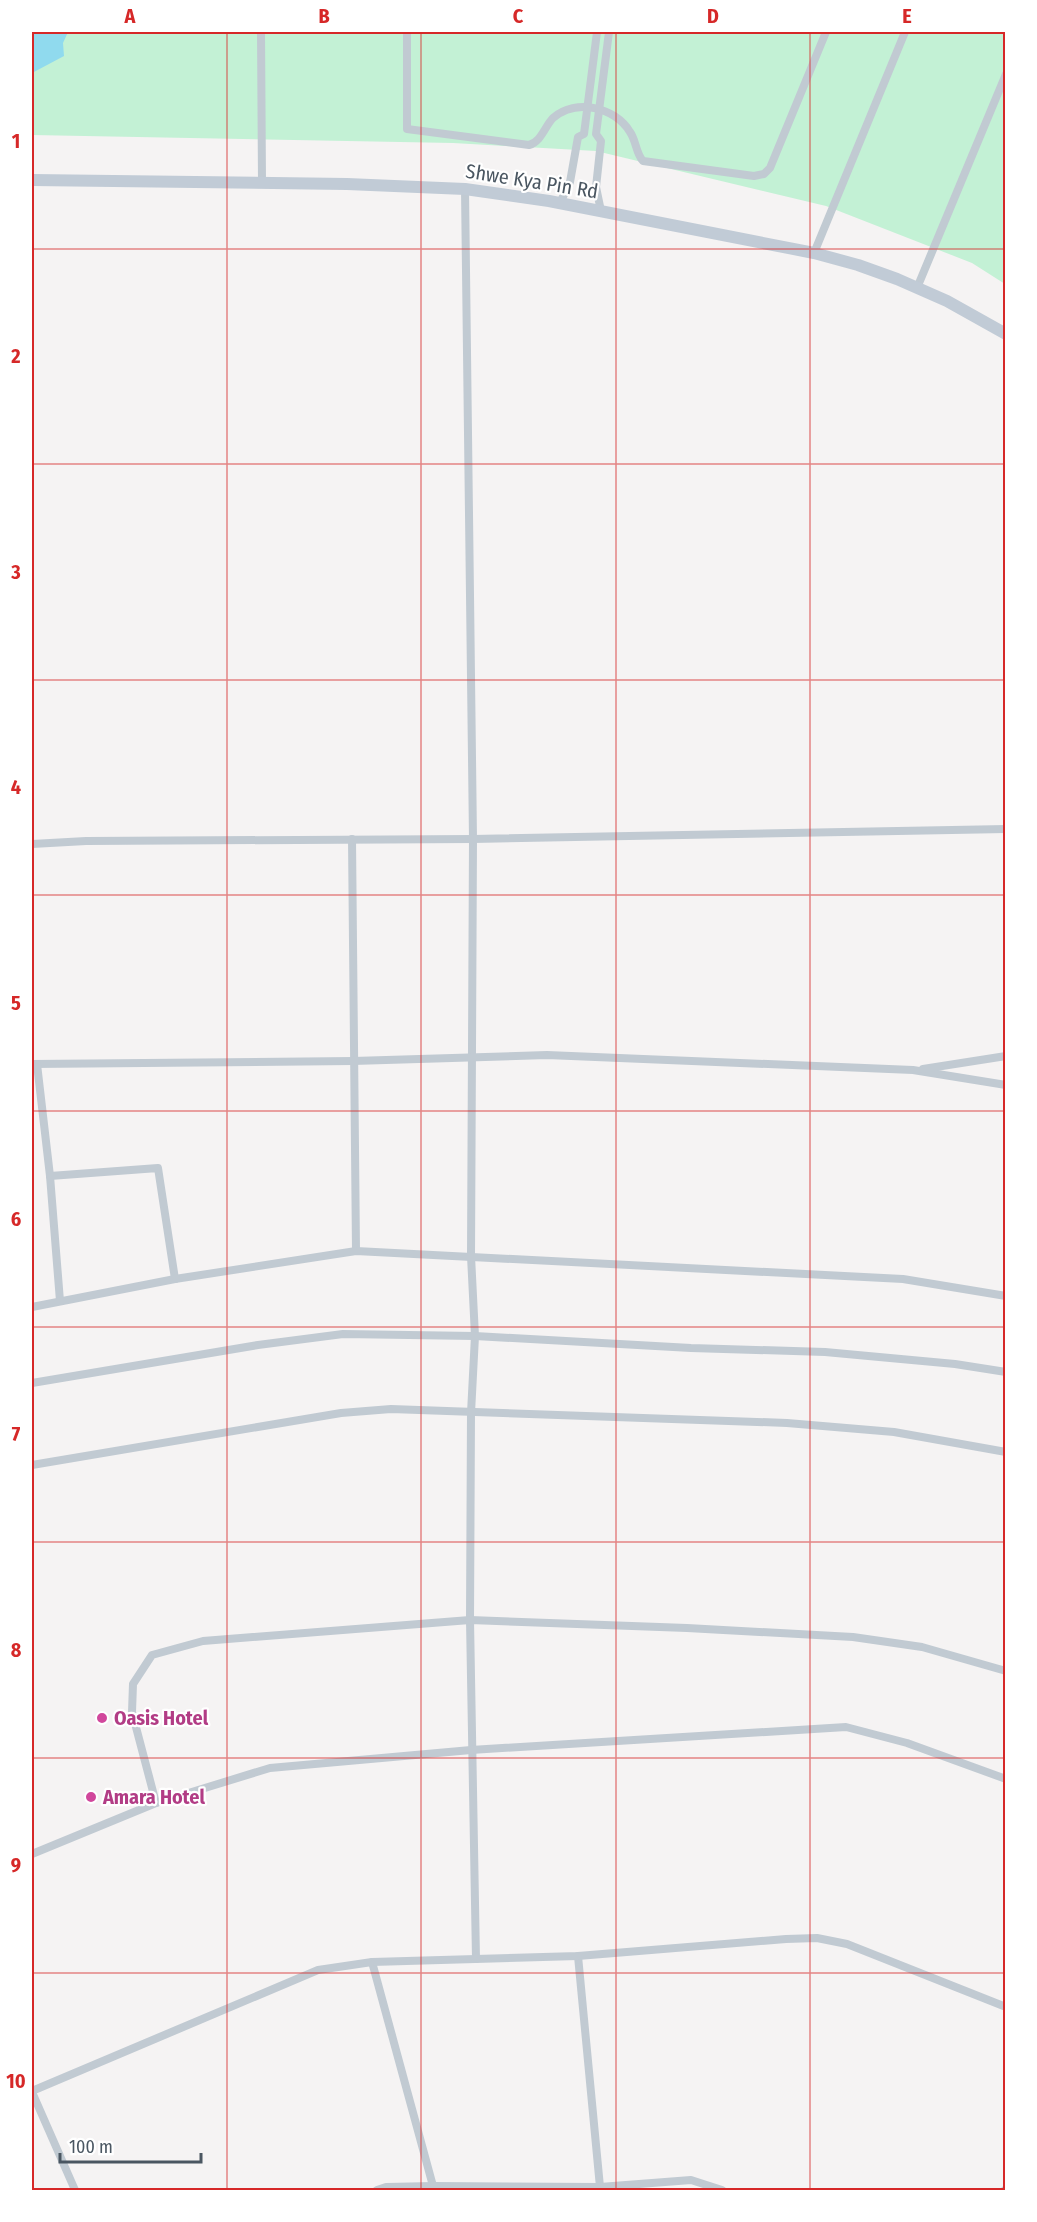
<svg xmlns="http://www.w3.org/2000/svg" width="1037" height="2222" font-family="'Fira Sans Condensed',sans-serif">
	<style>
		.green { fill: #c3f1d5 }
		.water { fill: #90daee }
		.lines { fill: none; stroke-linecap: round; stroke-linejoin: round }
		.street { stroke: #c1cad2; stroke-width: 8 }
		.secondary { stroke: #c1cbd6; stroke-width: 12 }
		.grid { fill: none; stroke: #d62828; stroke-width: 1.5; stroke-opacity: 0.55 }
		.hotel-dot { fill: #d1479c; stroke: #fff; stroke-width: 2 }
		.labels { text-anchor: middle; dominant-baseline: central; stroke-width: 4.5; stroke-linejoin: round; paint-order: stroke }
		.street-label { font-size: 20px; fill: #4a5661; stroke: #fff }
		.hotel-label { font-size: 20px; font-weight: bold; fill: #b23c85; stroke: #fff; text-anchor: start }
		.neatline { fill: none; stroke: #d62828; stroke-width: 2 }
		.grid-label { font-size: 20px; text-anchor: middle; font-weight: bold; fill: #d62828 }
	</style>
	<rect width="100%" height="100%" fill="#f5f3f3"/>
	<!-- green -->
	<polygon class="green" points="32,32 1005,32 1005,284 972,263 826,206 596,151 453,143 32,135"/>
	<!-- water -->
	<polygon class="water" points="32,32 68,32 63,43 64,56 32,73"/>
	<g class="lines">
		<!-- street -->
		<g class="street">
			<polyline points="261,32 262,182"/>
			<path d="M 407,32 L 407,129 L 529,145 C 541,142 545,126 553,118 C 576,98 615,107 630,132 C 636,140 636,154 643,161 L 754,176 L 764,174 L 770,168 L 826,32"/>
			<polyline points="465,189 473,839 471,1256 475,1336 471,1413 470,1620 476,1959"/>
			<polyline points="560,203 570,182 578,137 584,134 597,32"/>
			<polyline points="601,211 596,187 601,141 596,134 609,32"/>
			<polyline points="814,253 905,32"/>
			<polyline points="917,288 1006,74"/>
			<polyline points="352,839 356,1251"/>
			<polyline points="32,844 86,841 473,839 1006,829"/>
			<polyline points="32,1064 353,1061 547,1055 913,1070 1006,1085"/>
			<polyline points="37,1064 50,1176 60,1301"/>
			<polyline points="923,1069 1006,1056"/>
			<polyline points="50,1176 158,1168 175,1279"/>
			<polyline points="32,1307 175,1279 356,1251 903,1279 1006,1296"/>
			<polyline points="32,1383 258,1345 343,1334 475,1336 691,1348 825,1352 955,1364 1006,1372"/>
			<polyline points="32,1465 341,1413 391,1409 787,1423 894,1432 1006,1452"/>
			<polyline points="156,1803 132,1712 133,1684 152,1655 203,1641 470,1620 687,1628 853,1637 922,1647 1006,1671"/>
			<polyline points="32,1854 156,1803 270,1768 471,1750 846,1727 907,1743 1006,1779"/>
			<polyline points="578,1956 600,2187"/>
			<polyline points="372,1962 433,2186"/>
			<polyline points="32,2091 318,1970 372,1962 578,1956 786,1939 817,1938 847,1944 1006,2007"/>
			<polyline points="32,2092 75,2190"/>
			<polyline points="377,2190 386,2187 433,2186 600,2187 691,2180 722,2190"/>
			<polyline points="1005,2190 1006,2190"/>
		</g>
		<!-- secondary -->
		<polyline class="secondary" points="32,180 347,184 465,189 549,201 814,253 858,265 897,279 947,301 1006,334"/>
	</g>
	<!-- grid -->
	<path class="grid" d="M 227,32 L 227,2190M 421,32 L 421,2190M 616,32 L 616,2190M 810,32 L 810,2190M 32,249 L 1006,249M 32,464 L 1006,464M 32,680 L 1006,680M 32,895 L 1006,895M 32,1111 L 1006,1111M 32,1327 L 1006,1327M 32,1542 L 1006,1542M 32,1758 L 1006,1758M 32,1973 L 1006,1973"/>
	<!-- markers -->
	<g class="hotel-dot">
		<circle cx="102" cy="1718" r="6"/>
		<circle cx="91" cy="1797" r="6"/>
	</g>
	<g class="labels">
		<!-- street labels -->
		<g class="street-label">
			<text transform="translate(532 181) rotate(9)">Shwe Kya Pin Rd</text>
		</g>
		<!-- hotel labels -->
		<g class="hotel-label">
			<text x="114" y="1718">Oasis Hotel</text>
			<text x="103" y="1797">Amara Hotel</text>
		</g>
	</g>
	<!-- border -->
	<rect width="1037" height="2222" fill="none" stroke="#ffffff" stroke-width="66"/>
	<!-- scale -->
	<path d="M60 2153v9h141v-9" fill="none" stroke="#4a5661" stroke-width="3"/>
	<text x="69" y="2153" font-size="18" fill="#4a5661" stroke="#ffffff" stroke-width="4.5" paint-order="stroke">100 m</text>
	<rect x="33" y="33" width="971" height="2156" class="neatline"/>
	<g class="grid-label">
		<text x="130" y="23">A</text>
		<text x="324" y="23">B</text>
		<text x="518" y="23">C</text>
		<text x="713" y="23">D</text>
		<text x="907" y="23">E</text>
		<text x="16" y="148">1</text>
		<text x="16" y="363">2</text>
		<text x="16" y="579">3</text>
		<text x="16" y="794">4</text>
		<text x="16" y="1010">5</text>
		<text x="16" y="1226">6</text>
		<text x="16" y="1441">7</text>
		<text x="16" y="1657">8</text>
		<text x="16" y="1872">9</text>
		<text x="16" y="2088">10</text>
	</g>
</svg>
